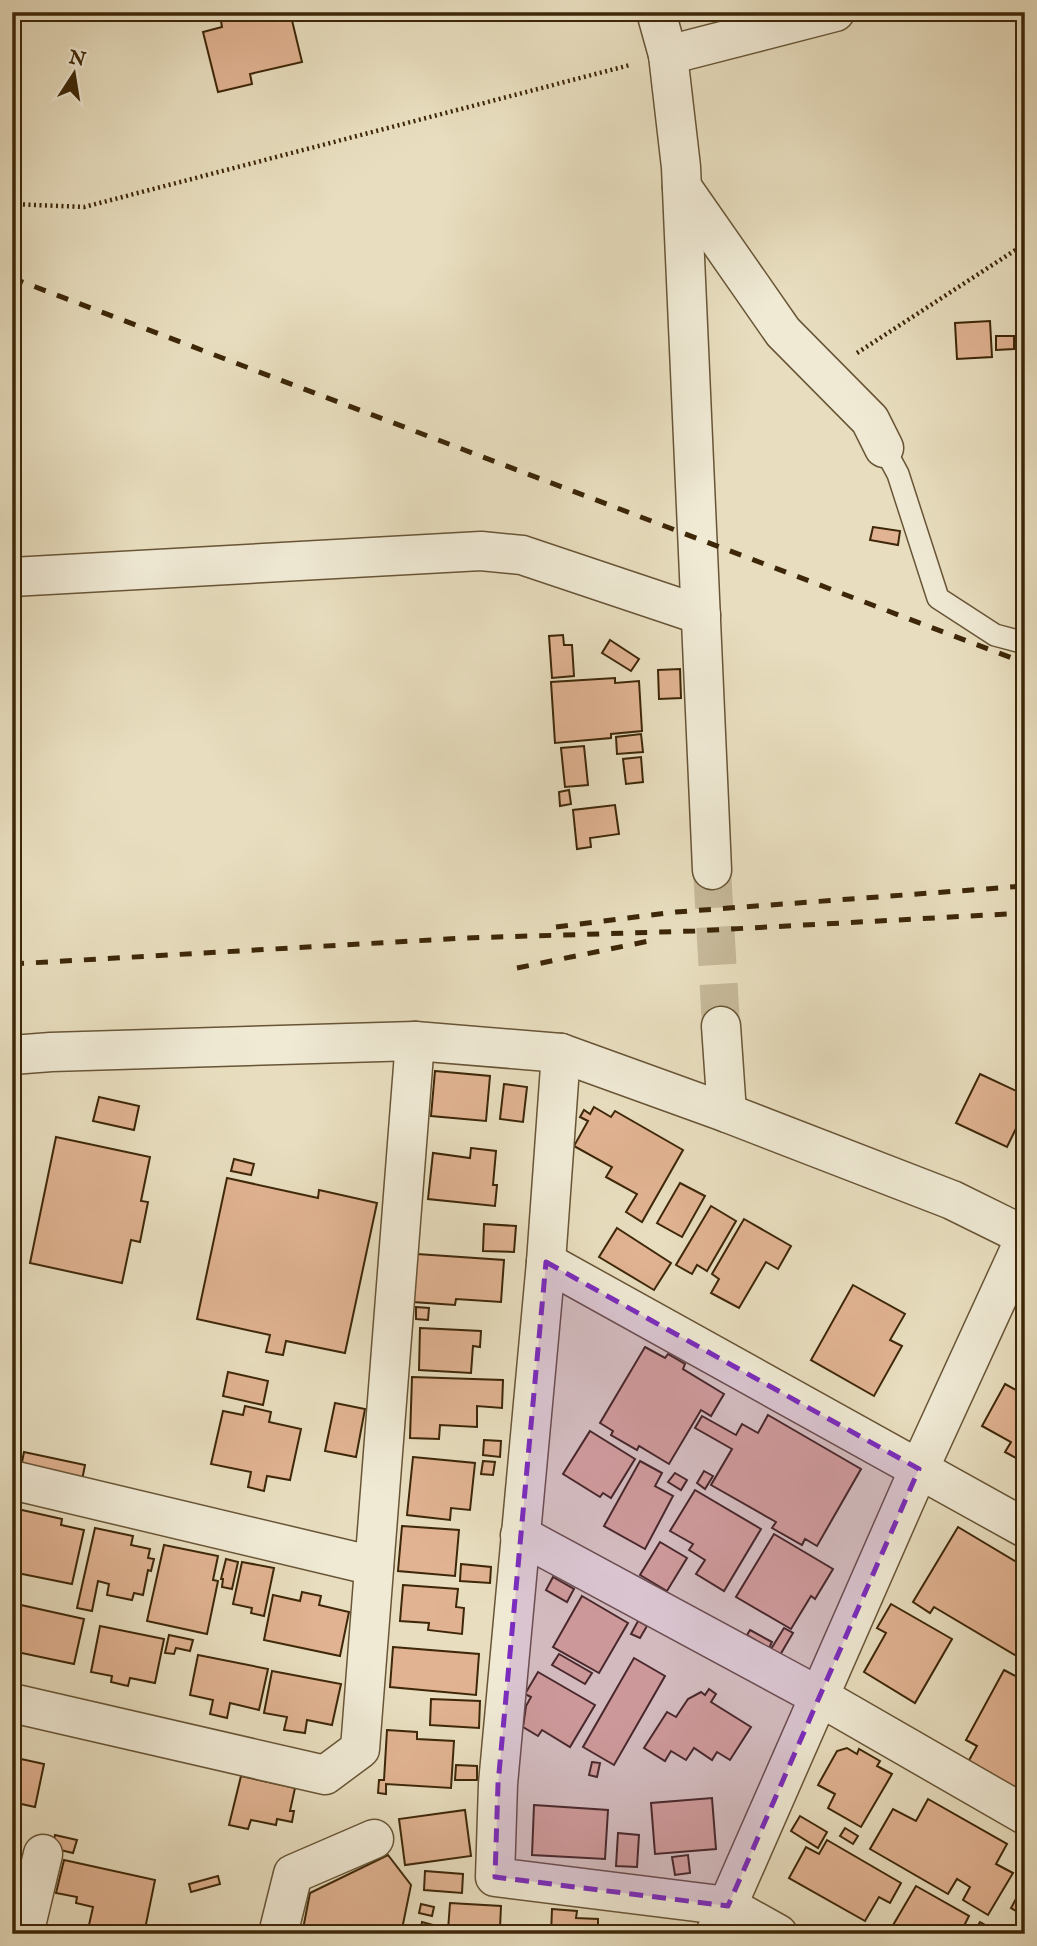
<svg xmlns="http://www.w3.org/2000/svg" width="1037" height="1946" font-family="'IM FELL English',serif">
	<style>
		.building { fill: #e1b392; stroke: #3d2708; stroke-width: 2 }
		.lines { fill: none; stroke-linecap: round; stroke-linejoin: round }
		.street-tunnel { stroke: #c6b99a; stroke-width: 38; stroke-dasharray: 38 19; stroke-linecap: butt }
		.lane-casing { stroke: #685536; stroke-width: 24 }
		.street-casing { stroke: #685536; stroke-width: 41 }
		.path { stroke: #3d2708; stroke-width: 4.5; stroke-dasharray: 2 3.5; stroke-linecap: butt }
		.lane { stroke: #f0ead5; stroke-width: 21 }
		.street { stroke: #f0ead5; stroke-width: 38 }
		.rail { stroke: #3d2708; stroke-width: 5; stroke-dasharray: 12 12; stroke-linecap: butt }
		.marked { fill: #7b2cbf; fill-opacity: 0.2; stroke: #7b2cbf; stroke-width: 5; stroke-dasharray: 14 9; stroke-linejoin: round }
	</style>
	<rect width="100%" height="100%" fill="#e8debf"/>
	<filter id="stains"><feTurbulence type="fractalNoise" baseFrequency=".00286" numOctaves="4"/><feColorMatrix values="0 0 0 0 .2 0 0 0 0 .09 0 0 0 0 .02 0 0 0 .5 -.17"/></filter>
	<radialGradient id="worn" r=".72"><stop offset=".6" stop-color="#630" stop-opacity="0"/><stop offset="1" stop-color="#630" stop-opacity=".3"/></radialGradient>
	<!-- building -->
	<g class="building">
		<polygon points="259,12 290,12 302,62 250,74 252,84 218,92 203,32 222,27 221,21"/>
		<polygon points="1025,270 1025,323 1018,324 1017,271"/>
		<polygon points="990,321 992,357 957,359 955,323"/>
		<polygon points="996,336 1014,336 1014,349 996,350"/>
		<polygon points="873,527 900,531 898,545 870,540"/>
		<polygon points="563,635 564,645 572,645 574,676 552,678 549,636"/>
		<polygon points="610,640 639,659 631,671 602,653"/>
		<polygon points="680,669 681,698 659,699 658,670"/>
		<polygon points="615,678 615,683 639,681 642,731 611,734 611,738 555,743 551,682"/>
		<polygon points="641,734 643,752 617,754 616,737"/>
		<polygon points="584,746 588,785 565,787 561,748"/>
		<polygon points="641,757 643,782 626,784 623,759"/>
		<polygon points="569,790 571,804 560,806 559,792"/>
		<polygon points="615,805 619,834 590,838 591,847 577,849 573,810"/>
		<polygon points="435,1071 490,1076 486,1121 431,1116"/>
		<polygon points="980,1074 1025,1095 1025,1110 1007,1147 956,1123"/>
		<polygon points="504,1084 527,1087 523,1122 500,1119"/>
		<polygon points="99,1097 139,1106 134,1130 93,1121"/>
		<polygon points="594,1107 611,1117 615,1111 683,1150 642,1222 626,1212 637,1194 606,1177 612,1167 574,1146 588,1121 580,1117 584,1110 590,1114"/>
		<polygon points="56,1137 150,1157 141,1201 148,1202 140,1242 131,1240 122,1283 30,1263"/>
		<polygon points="471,1148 496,1151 493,1185 497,1185 495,1206 428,1199 433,1153 470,1158"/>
		<polygon points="234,1159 254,1164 251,1175 231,1171"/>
		<polygon points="227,1178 318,1198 319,1190 377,1203 345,1353 286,1341 283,1355 266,1352 270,1335 197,1319"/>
		<polygon points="680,1183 705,1196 682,1237 657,1223"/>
		<polygon points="711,1206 736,1221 707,1271 697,1265 692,1274 676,1265"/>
		<polygon points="744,1219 791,1246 778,1269 766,1262 739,1308 711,1293 719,1279 712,1274"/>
		<polygon points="484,1224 516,1226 514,1252 483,1251"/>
		<polygon points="617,1228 671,1263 654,1290 599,1257"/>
		<polygon points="417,1254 504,1260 501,1302 456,1299 455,1305 413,1302"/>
		<polygon points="853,1285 905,1314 890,1340 902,1346 874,1396 811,1360"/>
		<polygon points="416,1307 429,1308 428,1320 416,1319"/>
		<polygon points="420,1328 481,1331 480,1347 473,1346 471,1373 419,1370"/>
		<polygon points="645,1347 665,1358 668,1354 685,1364 683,1369 724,1394 711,1416 701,1410 669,1464 639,1446 637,1450 611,1435 613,1431 600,1423"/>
		<polygon points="228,1372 268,1381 263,1405 223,1396"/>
		<polygon points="412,1377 503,1380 502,1408 477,1406 477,1427 440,1425 439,1439 410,1438"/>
		<polygon points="1005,1384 1025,1395 1025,1463 1005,1452 1011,1442 982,1426"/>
		<polygon points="335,1403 365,1409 356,1457 325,1451"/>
		<polygon points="245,1406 271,1412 269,1422 301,1429 290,1480 267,1476 264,1491 248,1487 251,1472 211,1464 223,1411 243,1415"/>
		<polygon points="768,1415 861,1469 817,1546 805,1539 802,1545 772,1528 776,1522 711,1485 732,1449 695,1428 702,1416 736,1435 742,1424 758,1433"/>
		<polygon points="590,1431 635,1459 611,1498 603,1493 600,1497 563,1474"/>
		<polygon points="484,1440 501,1441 500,1457 483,1455"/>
		<polygon points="24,1452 85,1465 82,1480 21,1467"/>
		<polygon points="413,1457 475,1463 470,1510 451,1508 450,1520 407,1515"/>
		<polygon points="483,1461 495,1462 493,1475 481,1474"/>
		<polygon points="640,1461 662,1473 655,1486 673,1496 645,1549 604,1526"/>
		<polygon points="704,1471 713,1476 705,1489 697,1483"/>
		<polygon points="675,1473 687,1480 681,1490 668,1482"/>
		<polygon points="695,1490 761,1529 724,1591 696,1574 705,1560 689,1550 693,1544 670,1531"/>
		<polygon points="13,1508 62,1519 61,1525 84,1530 72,1584 12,1572"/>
		<polygon points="402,1526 459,1530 455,1576 398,1571"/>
		<polygon points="958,1527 1025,1567 1025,1661 934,1607 930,1613 913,1602"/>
		<polygon points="95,1528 133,1536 131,1545 150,1549 148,1558 154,1559 151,1571 148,1570 143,1595 134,1593 132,1600 107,1595 109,1584 98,1581 92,1611 77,1608"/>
		<polygon points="774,1534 833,1569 815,1599 811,1596 791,1629 736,1597"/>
		<polygon points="660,1542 687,1558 667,1591 640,1575"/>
		<polygon points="164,1545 218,1556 213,1580 218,1581 207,1634 147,1621"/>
		<polygon points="226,1559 238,1562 232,1589 222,1587 223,1579 221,1579"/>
		<polygon points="242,1562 274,1568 264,1616 251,1613 252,1608 233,1604"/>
		<polygon points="461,1564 491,1567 490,1583 460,1581"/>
		<polygon points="553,1577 574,1589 567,1602 546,1590"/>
		<polygon points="403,1585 458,1589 456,1607 464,1608 462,1634 428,1630 429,1623 400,1621"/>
		<polygon points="302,1592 321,1596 319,1605 349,1612 340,1656 264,1640 273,1595 300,1601"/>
		<polygon points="582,1596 628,1623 599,1673 553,1647"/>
		<polygon points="12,1603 84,1619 74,1664 12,1651"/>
		<polygon points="891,1604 952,1639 915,1703 864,1672 886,1633 877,1628"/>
		<polygon points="638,1621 647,1626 640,1638 631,1634"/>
		<polygon points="100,1626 164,1639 155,1683 130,1678 128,1686 111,1682 112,1676 91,1672"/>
		<polygon points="784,1628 793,1633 780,1655 771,1649"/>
		<polygon points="750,1630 772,1642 769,1648 747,1635"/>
		<polygon points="169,1635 193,1640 190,1651 176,1648 174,1654 165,1653"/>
		<polygon points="393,1647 479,1654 476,1695 390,1687"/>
		<polygon points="559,1654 592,1673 585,1684 552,1665"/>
		<polygon points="198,1655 268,1669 259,1710 230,1703 227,1718 210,1714 213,1700 190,1695"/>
		<polygon points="634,1658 665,1676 614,1765 583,1747"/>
		<polygon points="1004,1670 1025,1681 1025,1794 968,1762 977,1746 966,1740"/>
		<polygon points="272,1671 341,1684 332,1725 307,1720 305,1733 284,1730 287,1717 264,1713"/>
		<polygon points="538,1672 595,1705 570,1747 542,1730 538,1736 523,1727 526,1706 531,1697 525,1694"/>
		<polygon points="709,1689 716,1694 711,1702 751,1727 730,1760 717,1752 712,1760 694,1748 686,1760 671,1751 665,1761 644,1748 667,1712 676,1717 688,1699 701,1692 705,1695"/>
		<polygon points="431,1699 480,1701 479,1728 430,1725"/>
		<polygon points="387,1730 417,1732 417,1739 454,1741 451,1788 386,1784 386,1794 378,1793 379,1780 384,1780"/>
		<polygon points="847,1748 857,1754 859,1749 880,1761 877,1766 892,1774 861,1827 828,1808 835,1794 818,1785 837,1751"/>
		<polygon points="12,1757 44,1764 35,1807 12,1802"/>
		<polygon points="592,1762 600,1763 597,1777 589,1775"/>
		<polygon points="456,1765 477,1766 477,1780 455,1780"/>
		<polygon points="241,1776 295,1788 290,1811 294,1811 292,1822 277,1819 276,1825 251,1820 248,1829 229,1825"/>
		<polygon points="712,1798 716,1849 655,1854 651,1803"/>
		<polygon points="928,1799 1007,1844 996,1864 1013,1873 988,1915 963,1900 970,1887 957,1879 948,1894 870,1849 893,1809 916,1821"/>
		<polygon points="534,1805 608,1810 605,1859 532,1855"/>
		<polygon points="465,1810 471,1856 405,1865 399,1819"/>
		<polygon points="800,1816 827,1832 818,1848 791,1831"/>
		<polygon points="845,1828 858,1836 853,1844 840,1836"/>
		<polygon points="618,1833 639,1835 637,1867 616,1866"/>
		<polygon points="55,1835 77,1840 73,1853 52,1848"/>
		<polygon points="827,1840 901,1883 890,1903 879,1897 865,1921 789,1878 806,1847 819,1854"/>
		<polygon points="388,1855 411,1885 401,1934 302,1934 310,1893"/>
		<polygon points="688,1855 690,1873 675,1875 672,1857"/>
		<polygon points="64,1860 155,1880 144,1934 87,1934 93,1907 76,1903 77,1897 56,1893"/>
		<polygon points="425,1871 463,1874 462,1893 424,1890"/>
		<polygon points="218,1876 220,1884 191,1892 189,1884"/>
		<polygon points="1025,1882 1025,1934 1016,1934 1014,1932 1023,1915 1011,1908"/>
		<polygon points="916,1886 969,1916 960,1934 892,1934 889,1932"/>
		<polygon points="450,1903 501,1906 500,1928 509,1928 509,1934 462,1934 462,1931 448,1930"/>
		<polygon points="421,1904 434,1907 432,1916 419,1913"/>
		<polygon points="552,1909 577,1911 576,1918 598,1919 598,1925 652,1929 652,1934 551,1934"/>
		<polygon points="422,1922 433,1925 431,1934 420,1934"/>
		<polygon points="980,1922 1001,1934 973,1934"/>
	</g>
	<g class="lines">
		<!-- street-tunnel -->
		<polyline class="street-tunnel" points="712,870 721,1026"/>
		<defs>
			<polyline id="lane" points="884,448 898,474 938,598 995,635 1025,643"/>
			<g id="street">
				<polyline points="656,12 668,55 681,167 712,870"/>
				<polyline points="668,55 835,12"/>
				<polyline points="682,187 783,332 870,420 884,448"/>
				<polyline points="12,577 481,551 522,555 701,615"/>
				<polyline points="721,1026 727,1113"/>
				<polyline points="561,1053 546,1262 498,1784 495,1877 728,1906 778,1934"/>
				<polyline points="12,1055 51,1052 415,1041 561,1053 727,1113 952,1200 1025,1236"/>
				<polyline points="546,1262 1025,1528"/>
				<polyline points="12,1480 374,1566"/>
				<polyline points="520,1535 820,1697 1025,1815"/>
				<polyline points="12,1703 325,1775 360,1749 415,1041"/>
				<polyline points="24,1934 43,1854"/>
				<polyline points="278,1934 293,1874 374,1839"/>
				<polyline points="715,1934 919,1469 1025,1238"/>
			</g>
		</defs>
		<!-- lane casing -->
		<use href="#lane" class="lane-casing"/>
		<!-- street casing -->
		<use href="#street" class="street-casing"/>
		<!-- path -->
		<g class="path">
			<polyline points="12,204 84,207 630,65"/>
			<polyline points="857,353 1017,249 1025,247"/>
		</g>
		<!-- lane -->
		<use href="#lane" class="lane"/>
		<!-- street -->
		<use href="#street" class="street"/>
		<!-- rail -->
		<g class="rail">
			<polyline points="12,278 1025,663"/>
			<polyline points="556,927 676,912 1025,886"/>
			<polyline points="12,964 465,938 695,931 1025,913"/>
			<polyline points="517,968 654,940"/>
		</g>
	</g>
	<!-- marked area -->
	<path class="marked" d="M 546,1262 L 919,1469 L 728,1906 L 495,1877 L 498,1784 Z"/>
	<!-- margin -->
	<rect width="1037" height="1946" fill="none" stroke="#e8debf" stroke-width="42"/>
	<rect x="14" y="14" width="1009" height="1918" fill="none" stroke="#3d2708" stroke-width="3.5"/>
	<rect x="21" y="21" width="995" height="1904" fill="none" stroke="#3d2708" stroke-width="2"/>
	<!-- north arrow -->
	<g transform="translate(74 74) rotate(12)" stroke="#f0ead5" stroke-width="5" paint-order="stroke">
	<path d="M0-5L12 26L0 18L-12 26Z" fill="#3d2708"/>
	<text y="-10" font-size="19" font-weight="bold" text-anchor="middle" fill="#3d2708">N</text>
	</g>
	<rect width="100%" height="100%" filter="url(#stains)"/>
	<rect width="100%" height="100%" fill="url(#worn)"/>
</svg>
